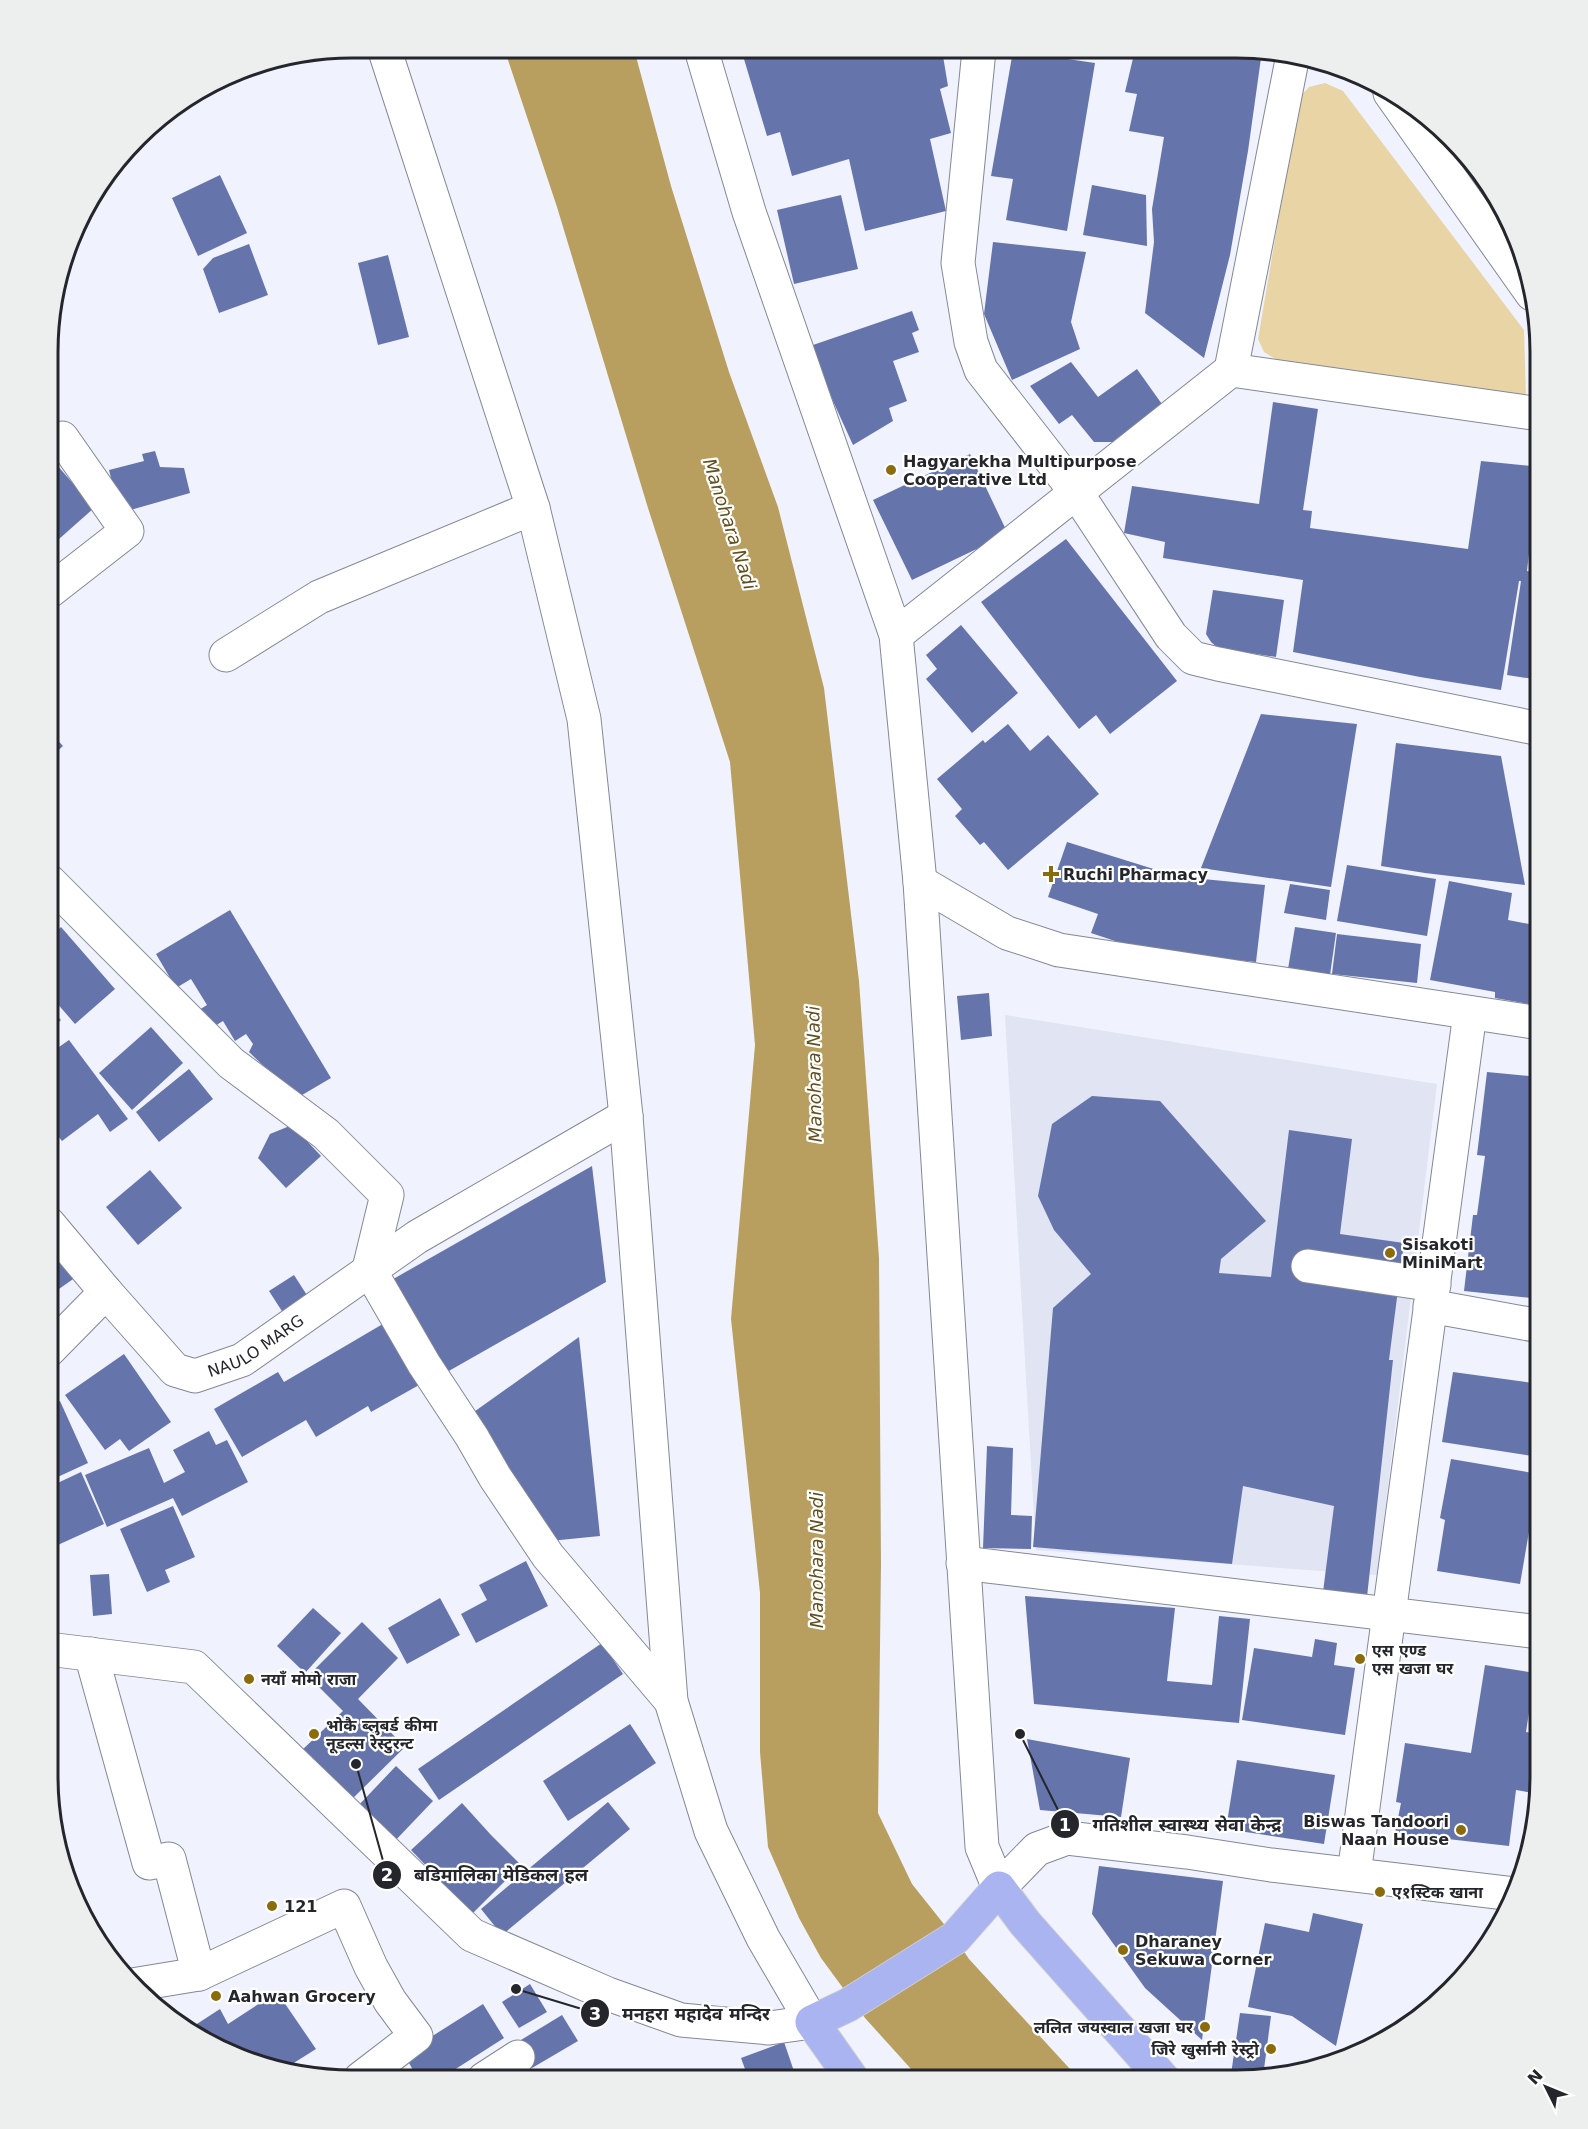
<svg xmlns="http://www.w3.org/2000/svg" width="1588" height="2129" font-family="'DejaVu Sans','Noto Sans Devanagari',sans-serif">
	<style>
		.built { fill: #e0e4f3 }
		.green { fill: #e8d4a4 }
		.water { fill: #b99f5f }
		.building { fill: #6674ac }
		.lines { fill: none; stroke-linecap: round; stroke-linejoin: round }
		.minor-casing { stroke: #838896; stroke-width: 35 }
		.major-casing { stroke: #cfcfd1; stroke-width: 35 }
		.minor { stroke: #fff; stroke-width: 33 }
		.major { stroke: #a9b4f0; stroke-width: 33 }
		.poi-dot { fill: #8b6c0d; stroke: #fff; stroke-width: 2 }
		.labels { text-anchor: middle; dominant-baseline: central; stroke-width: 4.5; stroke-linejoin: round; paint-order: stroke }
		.poi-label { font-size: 16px; font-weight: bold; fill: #24262c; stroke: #fff; text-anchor: start }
		.street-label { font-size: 16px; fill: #24262c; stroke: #fff }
		.water-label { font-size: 18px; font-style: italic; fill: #624f1d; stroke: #fff }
		.rim { fill: none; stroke: #24262c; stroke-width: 3 }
		.leader { fill: none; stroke: #24262c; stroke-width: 2 }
		.callout-dot { fill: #24262c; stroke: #fff; stroke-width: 2 }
		.mark-label { font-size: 18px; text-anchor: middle; font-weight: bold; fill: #fff }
		.callout-label { font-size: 18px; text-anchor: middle; font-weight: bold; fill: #24262c; stroke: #fff; stroke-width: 4.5; stroke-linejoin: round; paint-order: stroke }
	</style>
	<rect width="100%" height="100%" fill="#f0f3fd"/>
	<!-- built -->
	<polygon class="built" points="1005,1015 1437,1084 1377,1575 1036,1550"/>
	<!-- green -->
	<polygon class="green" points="1325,83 1343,91 1524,330 1526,399 1277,360 1264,352 1258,339 1299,98 1309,87"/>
	<!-- water -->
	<polygon class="water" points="504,48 634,49 671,186 729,372 778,507 824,688 859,981 879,1258 881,1564 878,1813 912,1884 955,1938 969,1959 1081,2081 921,2080 865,2018 821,1958 799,1918 768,1847 760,1752 760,1593 731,1319 755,1045 730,762 648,508 557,207"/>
	<!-- building -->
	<g class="building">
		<polygon points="741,49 942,50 948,86 940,89 951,133 930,139 946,211 865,231 849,159 792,176 780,132 767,136"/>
		<polygon points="1135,50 1262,51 1248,151 1230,255 1204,358 1145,313 1154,242 1152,209 1164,137 1129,131 1137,94 1125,92"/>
		<polygon points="1013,51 1095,63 1067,231 1006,220 1013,179 991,176"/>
		<polygon points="220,175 247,233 198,256 172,198"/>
		<polygon points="1092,185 1146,195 1147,246 1083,235"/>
		<polygon points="841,195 858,269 794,284 777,210"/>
		<polygon points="993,242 1086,252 1071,322 1080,349 1012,380 984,314"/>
		<polygon points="249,244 268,295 219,313 203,269 213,258"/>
		<polygon points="388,255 409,337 378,345 358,263"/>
		<polygon points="912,311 919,330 912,333 919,352 893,361 907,401 889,408 893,421 853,445 827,388 813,345"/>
		<polygon points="1071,362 1098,397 1137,369 1164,407 1113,442 1094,442 1072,415 1059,424 1030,386"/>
		<polygon points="1273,402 1318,409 1303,510 1312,511 1310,528 1468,549 1481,461 1540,467 1540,500 1535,500 1527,571 1540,573 1540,680 1507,675 1521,581 1519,581 1501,690 1420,677 1293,652 1303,580 1163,558 1165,542 1124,533 1132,486 1259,504"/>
		<polygon points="155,451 160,467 184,468 190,493 120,513 109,470 144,461 142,454"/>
		<polygon points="970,454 1008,534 912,580 873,500"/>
		<polygon points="57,465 94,508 50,547 50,471"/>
		<polygon points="1066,539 1177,681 1110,734 1096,715 1079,729 981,602"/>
		<polygon points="1213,590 1284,600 1276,657 1218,648 1211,642 1206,634"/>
		<polygon points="961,625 1018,693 972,733 926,679 937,669 926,655"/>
		<polygon points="1261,714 1357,724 1331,887 1201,868"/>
		<polygon points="1008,724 1030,751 1048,735 1099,794 1008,870 984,842 980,845 955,816 962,809 937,779 983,740 985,743"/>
		<polygon points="50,732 63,746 50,758"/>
		<polygon points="1396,743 1501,756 1525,885 1425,873 1381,866"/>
		<polygon points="1067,842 1160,871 1203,879 1265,885 1256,962 1195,956 1133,947 1091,933 1098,914 1048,897"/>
		<polygon points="1347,865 1436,879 1427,936 1337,921"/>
		<polygon points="1449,881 1512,893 1508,920 1540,926 1540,1006 1495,998 1495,992 1430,980"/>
		<polygon points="1290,884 1330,890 1326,920 1284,913"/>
		<polygon points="230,910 331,1078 297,1098 249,1052 253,1044 246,1034 235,1041 223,1021 210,1029 199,1010 207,1005 191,979 176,988 156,954"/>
		<polygon points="61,927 115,989 75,1024 49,994 50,937"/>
		<polygon points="1295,927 1336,933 1330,975 1288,969"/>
		<polygon points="1337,934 1421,944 1417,983 1332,974"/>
		<polygon points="989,993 992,1036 961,1040 957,996"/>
		<polygon points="49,1008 61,1020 49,1031"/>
		<polygon points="151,1027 183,1063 132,1110 99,1073"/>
		<polygon points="69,1040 128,1119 110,1132 98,1114 62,1141 49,1125 49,1054"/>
		<polygon points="189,1069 213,1099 159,1142 136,1112"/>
		<polygon points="1487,1072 1540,1077 1540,1299 1464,1291 1473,1215 1477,1215 1485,1156 1477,1155"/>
		<polygon points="1092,1096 1160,1101 1266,1221 1221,1259 1219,1273 1271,1277 1289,1130 1352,1139 1340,1234 1404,1243 1389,1360 1393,1360 1367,1597 1323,1592 1334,1506 1243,1486 1232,1564 1033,1547 1053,1308 1091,1274 1054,1230 1038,1196 1052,1124"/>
		<polygon points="292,1125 321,1156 286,1188 258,1158 270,1134"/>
		<polygon points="592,1166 606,1282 440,1376 388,1282"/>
		<polygon points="150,1170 182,1208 138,1245 106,1207"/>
		<polygon points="49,1240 76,1277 49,1296"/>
		<polygon points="294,1275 312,1303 287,1319 269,1291"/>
		<polygon points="393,1318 428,1380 371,1412 368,1406 316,1437 306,1420 242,1457 214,1409 278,1372 284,1382"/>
		<polygon points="579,1337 600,1536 550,1541 464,1419"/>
		<polygon points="124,1354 171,1422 129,1451 120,1439 105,1450 65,1395"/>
		<polygon points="1453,1372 1540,1384 1539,1457 1442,1442"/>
		<polygon points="60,1401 88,1463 49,1481 49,1406"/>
		<polygon points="209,1431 216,1445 227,1440 248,1482 182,1516 173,1498 107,1527 85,1475 149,1448 164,1483 185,1472 173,1450"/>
		<polygon points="987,1446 1013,1448 1011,1515 1032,1516 1031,1549 983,1548"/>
		<polygon points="1451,1459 1539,1474 1520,1584 1437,1571 1445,1520 1440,1518"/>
		<polygon points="81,1472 104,1524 49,1549 49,1487"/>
		<polygon points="173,1506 195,1557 165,1570 170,1582 147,1592 120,1529"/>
		<polygon points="526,1561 548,1606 476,1643 461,1614 487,1600 479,1585"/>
		<polygon points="109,1574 112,1614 93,1616 90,1575"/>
		<polygon points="1025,1596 1175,1608 1167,1681 1212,1685 1219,1616 1250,1619 1239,1723 1034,1704"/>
		<polygon points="440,1598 460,1635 407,1664 388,1628"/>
		<polygon points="313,1608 341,1633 305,1673 277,1646"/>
		<polygon points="362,1622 398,1658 358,1699 405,1747 349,1802 300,1752 343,1711 308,1676"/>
		<polygon points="1315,1639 1337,1643 1334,1665 1355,1668 1345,1735 1242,1720 1254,1648 1312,1657"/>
		<polygon points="602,1643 623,1674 439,1800 418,1769"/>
		<polygon points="1485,1665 1535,1673 1526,1732 1539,1734 1539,1794 1516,1790 1509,1846 1395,1833 1401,1803 1396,1802 1405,1743 1471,1753"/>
		<polygon points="630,1724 656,1763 568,1821 543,1781"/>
		<polygon points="1027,1739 1130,1758 1121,1817 1040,1810"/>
		<polygon points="1237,1760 1335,1775 1324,1844 1226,1829"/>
		<polygon points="396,1766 433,1801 392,1844 356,1808"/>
		<polygon points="608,1802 630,1829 502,1935 481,1909"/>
		<polygon points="462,1803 491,1835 521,1865 472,1914 411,1850"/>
		<polygon points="1099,1866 1223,1881 1202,2040 1145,1988 1092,1914"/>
		<polygon points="76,1879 83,1903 77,1905 68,1881"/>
		<polygon points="89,1907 99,1939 98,1939 79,1910"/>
		<polygon points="1313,1913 1363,1924 1336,2046 1292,2016 1248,2007 1265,1923 1309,1932"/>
		<polygon points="530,1984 547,2012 519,2028 502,2002"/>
		<polygon points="277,1992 316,2049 281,2071 254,2065 186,2031 220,2009 228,2024"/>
		<polygon points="483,2004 504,2038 440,2079 418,2079 404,2054"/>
		<polygon points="1240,2013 1271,2016 1263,2077 1230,2081"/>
		<polygon points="562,2015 578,2041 532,2068 516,2043"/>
		<polygon points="784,2042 797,2080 749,2080 741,2058"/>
	</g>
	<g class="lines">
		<defs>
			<g id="minor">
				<polyline points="701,49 749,212 896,635 920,882 982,1847 999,1888 1037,1849 1067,1838 1187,1852 1271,1865 1514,1894"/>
				<polyline points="979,50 958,263 971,342 981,370 1076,492 1171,636 1193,658 1218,664 1540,729"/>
				<polyline points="1390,93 1532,294"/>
				<polyline points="1231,370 1540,414"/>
				<polyline points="50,591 127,531 62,438 50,447"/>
				<polyline points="896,635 1231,370 1293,55"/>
				<polyline points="226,655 319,597 533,508"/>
				<polyline points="50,882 231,1063 326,1134 387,1195 369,1269 424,1364 472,1437 495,1477 548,1556 671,1701"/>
				<polyline points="920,882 1007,933 1059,950 1540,1023"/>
				<path id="s1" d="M 49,1224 L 106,1292 L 175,1370 L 195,1376 L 242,1360 L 417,1237 L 626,1116"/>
				<polyline points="1308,1266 1434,1285"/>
				<polyline points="1430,1306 1540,1326"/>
				<polyline points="49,1350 106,1292"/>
				<polyline points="963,1563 1539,1632"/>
				<polyline points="48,1649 194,1667 472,1935 608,1994 681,2020 769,2028 812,2022 763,1938 711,1831 671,1701 626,1116 584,719 533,508 384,48"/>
				<polyline points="91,1654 149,1863 169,1859 199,1974"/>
				<polyline points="1354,1874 1470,1013"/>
				<polyline points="132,1985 199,1974 344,1906 371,1967 390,2001 416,2036 360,2079"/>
				<polyline points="484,2079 518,2057"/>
			</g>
			<polyline id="major" points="853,2080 812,2022 848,2005 955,1938 999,1888 1025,1923 1165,2081"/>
		</defs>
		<!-- minor casing -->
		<use href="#minor" class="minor-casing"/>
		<!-- major casing -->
		<use href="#major" class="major-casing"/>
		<!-- minor -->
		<use href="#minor" class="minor"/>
		<!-- major -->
		<use href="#major" class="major"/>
	</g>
	<!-- markers -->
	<g class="poi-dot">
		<circle cx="891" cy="470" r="6"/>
		<path d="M1048 865h6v6h6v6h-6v6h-6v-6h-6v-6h6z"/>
		<circle cx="1390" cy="1253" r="6"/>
		<circle cx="1360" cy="1659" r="6"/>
		<circle cx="249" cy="1679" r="6"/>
		<circle cx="314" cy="1734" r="6"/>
		<circle cx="1461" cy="1830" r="6"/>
		<circle cx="1380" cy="1892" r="6"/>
		<circle cx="272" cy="1906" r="6"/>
		<circle cx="1123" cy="1950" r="6"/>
		<circle cx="216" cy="1996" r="6"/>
		<circle cx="1205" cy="2027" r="6"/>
		<circle cx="1271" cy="2049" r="6"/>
	</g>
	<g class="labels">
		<!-- poi labels -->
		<g class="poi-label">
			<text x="903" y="461">Hagyarekha Multipurpose<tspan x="903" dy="18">Cooperative Ltd</tspan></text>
			<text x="1063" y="874">Ruchi Pharmacy</text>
			<text x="1402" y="1244">Sisakoti<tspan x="1402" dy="18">MiniMart</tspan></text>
			<text x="1372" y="1650">एस एण्ड<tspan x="1372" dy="18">एस खजा घर</tspan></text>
			<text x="261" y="1679">नयाँ मोमो राजा</text>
			<text x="326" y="1725">भोकै ब्लुबर्ड कीमा<tspan x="326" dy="18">नूडल्स रेस्टुरन्ट</tspan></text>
			<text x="1449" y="1821" text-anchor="end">Biswas Tandoori<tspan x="1449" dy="18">Naan House</tspan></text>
			<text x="1392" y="1892">ए१स्टिक खाना</text>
			<text x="284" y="1906">121</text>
			<text x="1135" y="1941">Dharaney<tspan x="1135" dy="18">Sekuwa Corner</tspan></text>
			<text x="228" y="1996">Aahwan Grocery</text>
			<text x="1193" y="2027" text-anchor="end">ललित जयस्वाल खजा घर</text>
			<text x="1259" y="2049" text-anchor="end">जिरे खुर्सानी रेस्ट्रो</text>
		</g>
		<!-- street labels -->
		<g class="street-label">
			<text stroke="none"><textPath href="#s1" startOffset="282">NAULO MARG</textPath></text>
		</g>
		<!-- water labels -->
		<g class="water-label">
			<text transform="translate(730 524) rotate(72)">Manohara Nadi</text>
			<text transform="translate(814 1074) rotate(-91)">Manohara Nadi</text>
			<text transform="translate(816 1560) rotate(-90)">Manohara Nadi</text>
		</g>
	</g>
	<!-- crop -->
	<path d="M0 0H1588V2129H0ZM352 58H1236A294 294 0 0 1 1530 352V1776A294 294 0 0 1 1236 2070H352A294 294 0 0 1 58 1776V352A294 294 0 0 1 352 58Z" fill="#edeeee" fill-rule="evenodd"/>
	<path class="rim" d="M352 58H1236A294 294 0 0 1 1530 352V1776A294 294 0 0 1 1236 2070H352A294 294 0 0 1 58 1776V352A294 294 0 0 1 352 58Z"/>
	<!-- callouts -->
	<path class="leader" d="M1020 1734L1065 1824M356 1764L387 1875M516 1989L595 2013"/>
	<g class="callout-dot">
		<circle cx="1020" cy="1734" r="6"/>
		<circle cx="356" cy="1764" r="6"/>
		<circle cx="516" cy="1989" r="6"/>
		<circle cx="1065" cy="1824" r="15"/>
		<circle cx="387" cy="1875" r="15"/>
		<circle cx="595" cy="2013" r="15"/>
	</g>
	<g class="mark-label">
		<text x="1065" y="1831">1</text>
		<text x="387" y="1881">2</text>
		<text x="595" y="2020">3</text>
	</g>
	<g class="callout-label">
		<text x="1187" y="1831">गतिशील स्वास्थ्य सेवा केन्द्र</text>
		<text x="501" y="1881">बडिमालिका मेडिकल हल</text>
		<text x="696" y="2020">मनहरा महादेव मन्दिर</text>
	</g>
	<!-- north arrow -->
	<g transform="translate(1546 2087) rotate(313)" stroke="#ffffff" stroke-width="4.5" paint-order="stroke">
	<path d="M0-4.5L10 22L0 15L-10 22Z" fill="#24262c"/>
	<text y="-9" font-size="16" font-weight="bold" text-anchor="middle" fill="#24262c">N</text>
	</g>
</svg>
